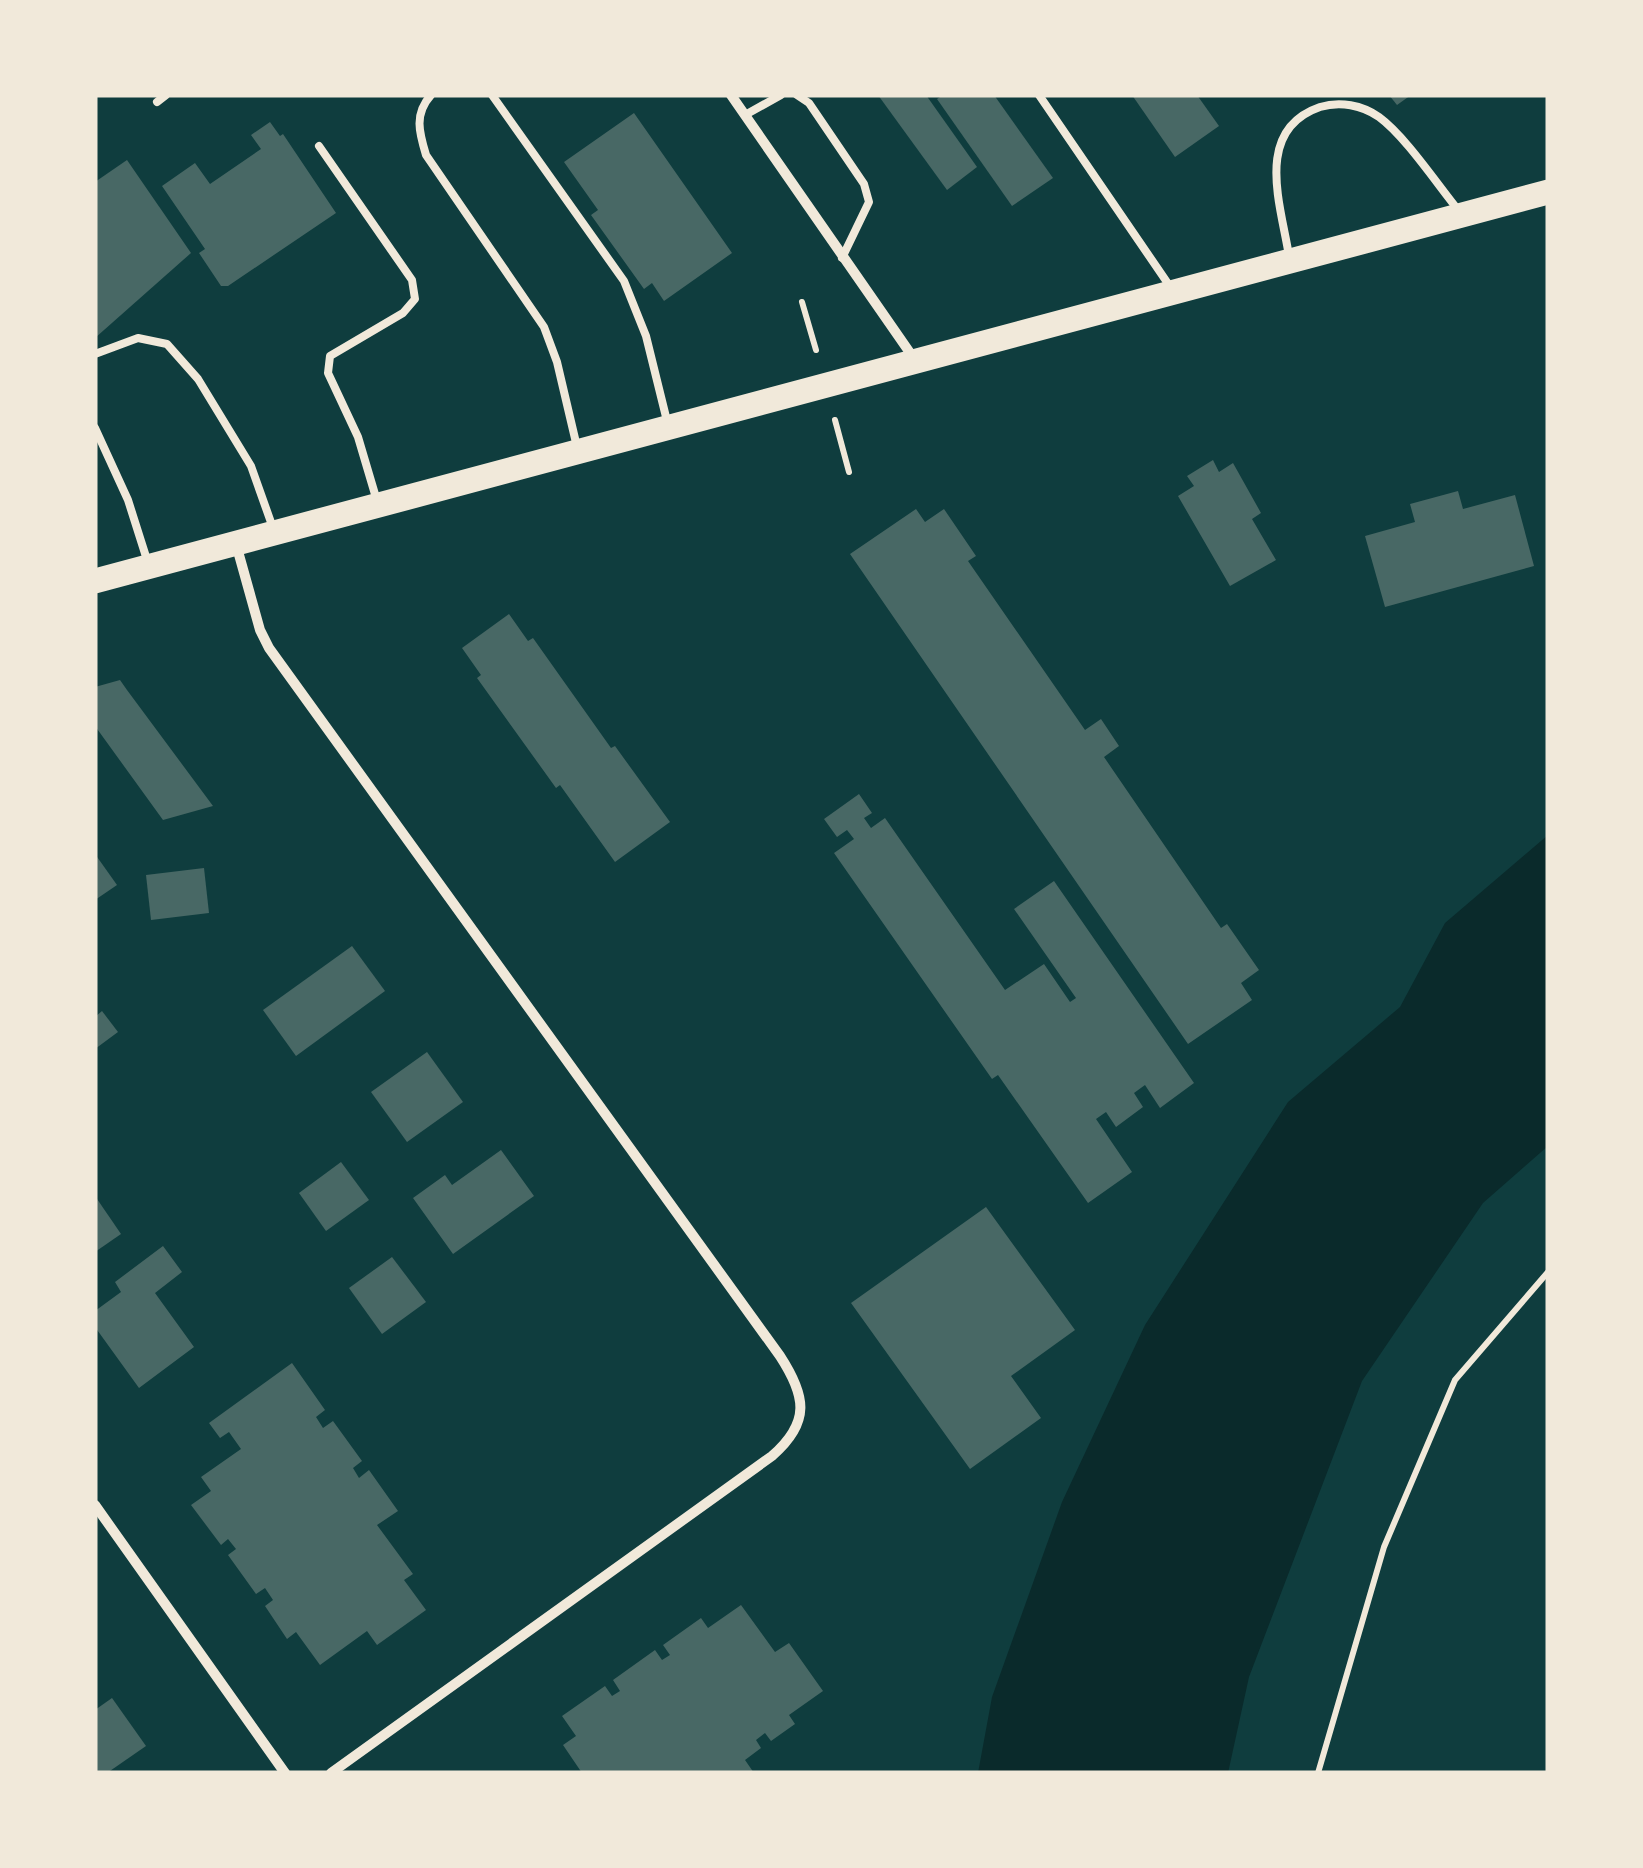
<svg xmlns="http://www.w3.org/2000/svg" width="1643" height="1868" font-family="'Exo 2',sans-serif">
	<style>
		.water { fill: #0a2a2b }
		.building { fill: #486865 }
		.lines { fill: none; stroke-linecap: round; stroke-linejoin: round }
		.path { stroke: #f1e9da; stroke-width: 6 }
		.service { stroke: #f1e9da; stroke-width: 8 }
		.minor { stroke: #f1e9da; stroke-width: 10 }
		.primary { stroke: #f1e9da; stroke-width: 25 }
	</style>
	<rect width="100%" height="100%" fill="#0f3d3e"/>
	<!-- water -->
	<polygon class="water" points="1548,835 1548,1146 1483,1203 1362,1381 1249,1677 1228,1773 978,1773 992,1697 1062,1502 1145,1325 1288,1102 1400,1007 1445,923"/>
	<!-- building -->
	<g class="building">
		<polygon points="878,95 926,95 977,167 947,190"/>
		<polygon points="943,95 994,95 1053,178 1012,206 937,99"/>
		<polygon points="1132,95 1197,95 1219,126 1175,157"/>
		<polygon points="1389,95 1411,95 1397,105"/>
		<polygon points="634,113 732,253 664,301 652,283 644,289 591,215 598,210 564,162"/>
		<polygon points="270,122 280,136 283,134 336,213 228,286 221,286 199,253 205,249 162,186 195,163 210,184 261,149 251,135"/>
		<polygon points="127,160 191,253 95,338 95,182"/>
		<polygon points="1213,460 1219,472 1233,463 1261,513 1252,519 1276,560 1230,586 1178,496 1194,486 1187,476"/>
		<polygon points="1458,491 1463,509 1515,495 1534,566 1385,607 1365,536 1415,522 1410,504"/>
		<polygon points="916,509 925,522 944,509 976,556 968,561 1085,730 1101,719 1119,746 1104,757 1221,928 1227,924 1259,970 1241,983 1252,1000 1188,1044 850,554"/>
		<polygon points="509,614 528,641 533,638 611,748 615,746 670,822 615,862 560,785 556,788 477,678 481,675 462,648"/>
		<polygon points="120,680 127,690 213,806 163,820 95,726 95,687"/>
		<polygon points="859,794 872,813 864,818 871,828 885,818 1005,990 1044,964 1070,1002 1076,998 1014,909 1054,881 1194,1083 1160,1108 1145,1085 1134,1093 1143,1107 1116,1127 1106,1112 1096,1119 1132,1172 1088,1203 998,1075 992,1079 834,853 854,839 847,830 837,837 824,819"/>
		<polygon points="95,854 117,885 95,900"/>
		<polygon points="204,868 209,913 151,920 146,875"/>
		<polygon points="352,946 385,991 296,1056 263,1010"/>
		<polygon points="102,1011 118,1032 95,1049 95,1017"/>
		<polygon points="427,1052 463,1102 407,1142 371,1092"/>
		<polygon points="501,1150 534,1196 453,1254 413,1198 445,1175 452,1185"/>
		<polygon points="341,1162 369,1200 326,1231 299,1193"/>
		<polygon points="95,1196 121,1234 95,1252"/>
		<polygon points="986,1207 1075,1330 1011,1376 1041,1418 970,1469 851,1303"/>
		<polygon points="163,1246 182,1272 155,1293 194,1347 139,1388 95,1327 95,1311 121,1292 115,1282"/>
		<polygon points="392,1257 426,1302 382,1334 349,1288"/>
		<polygon points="292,1363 325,1410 316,1417 323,1428 333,1421 362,1461 353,1468 359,1478 369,1470 398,1511 377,1525 413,1574 404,1580 426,1610 377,1645 367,1631 320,1665 296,1632 287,1639 265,1606 273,1600 265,1588 256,1594 228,1555 236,1549 228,1539 221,1545 191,1505 211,1491 201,1477 241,1449 229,1432 220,1438 209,1423"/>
		<polygon points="741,1605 775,1652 789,1643 823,1691 789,1715 795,1724 771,1741 765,1733 756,1740 761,1748 745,1760 754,1773 582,1773 563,1745 576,1736 562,1716 605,1686 612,1696 620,1691 613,1680 655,1650 662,1660 670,1655 663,1645 701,1618 708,1628"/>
		<polygon points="112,1698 146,1746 107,1773 95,1773 95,1710"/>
	</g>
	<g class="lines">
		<!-- path -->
		<g class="path">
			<polyline points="802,302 816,350"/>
			<polyline points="835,420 849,472"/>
			<polyline points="1318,1773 1384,1547 1455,1380 1548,1272"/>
		</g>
		<!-- service -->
		<g class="service">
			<path d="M 431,95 C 414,114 419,132 426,155 L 544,327 L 557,362 L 577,447"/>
			<polyline points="492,95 624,281 646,336 667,421"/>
			<polyline points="797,95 809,103 864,184 869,202 842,258"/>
			<polyline points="1039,95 1171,288"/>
			<polyline points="157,102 166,95"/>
			<polyline points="745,115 781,95"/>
			<polyline points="319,146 412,280 415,299 403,313 330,356 328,373 358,437 377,501"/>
			<path d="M 1289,256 C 1281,205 1253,130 1320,107 C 1340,101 1362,105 1379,117 C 1405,136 1437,184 1459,211"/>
			<polyline points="95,354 138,338 167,344 198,379 251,466 273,528"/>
			<polyline points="95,428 128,500 148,563"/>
		</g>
		<!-- minor -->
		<g class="minor">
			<polyline points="731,95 915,360"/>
			<path d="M 236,544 L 260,630 L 269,648 L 780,1356 C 806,1396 811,1422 772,1456 L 331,1773"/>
			<polyline points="95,1505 285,1773"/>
		</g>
		<!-- primary -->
		<polyline class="primary" points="95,581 1548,192"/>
	</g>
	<!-- border -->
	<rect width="1643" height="1868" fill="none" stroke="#f1e9da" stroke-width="195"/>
</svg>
